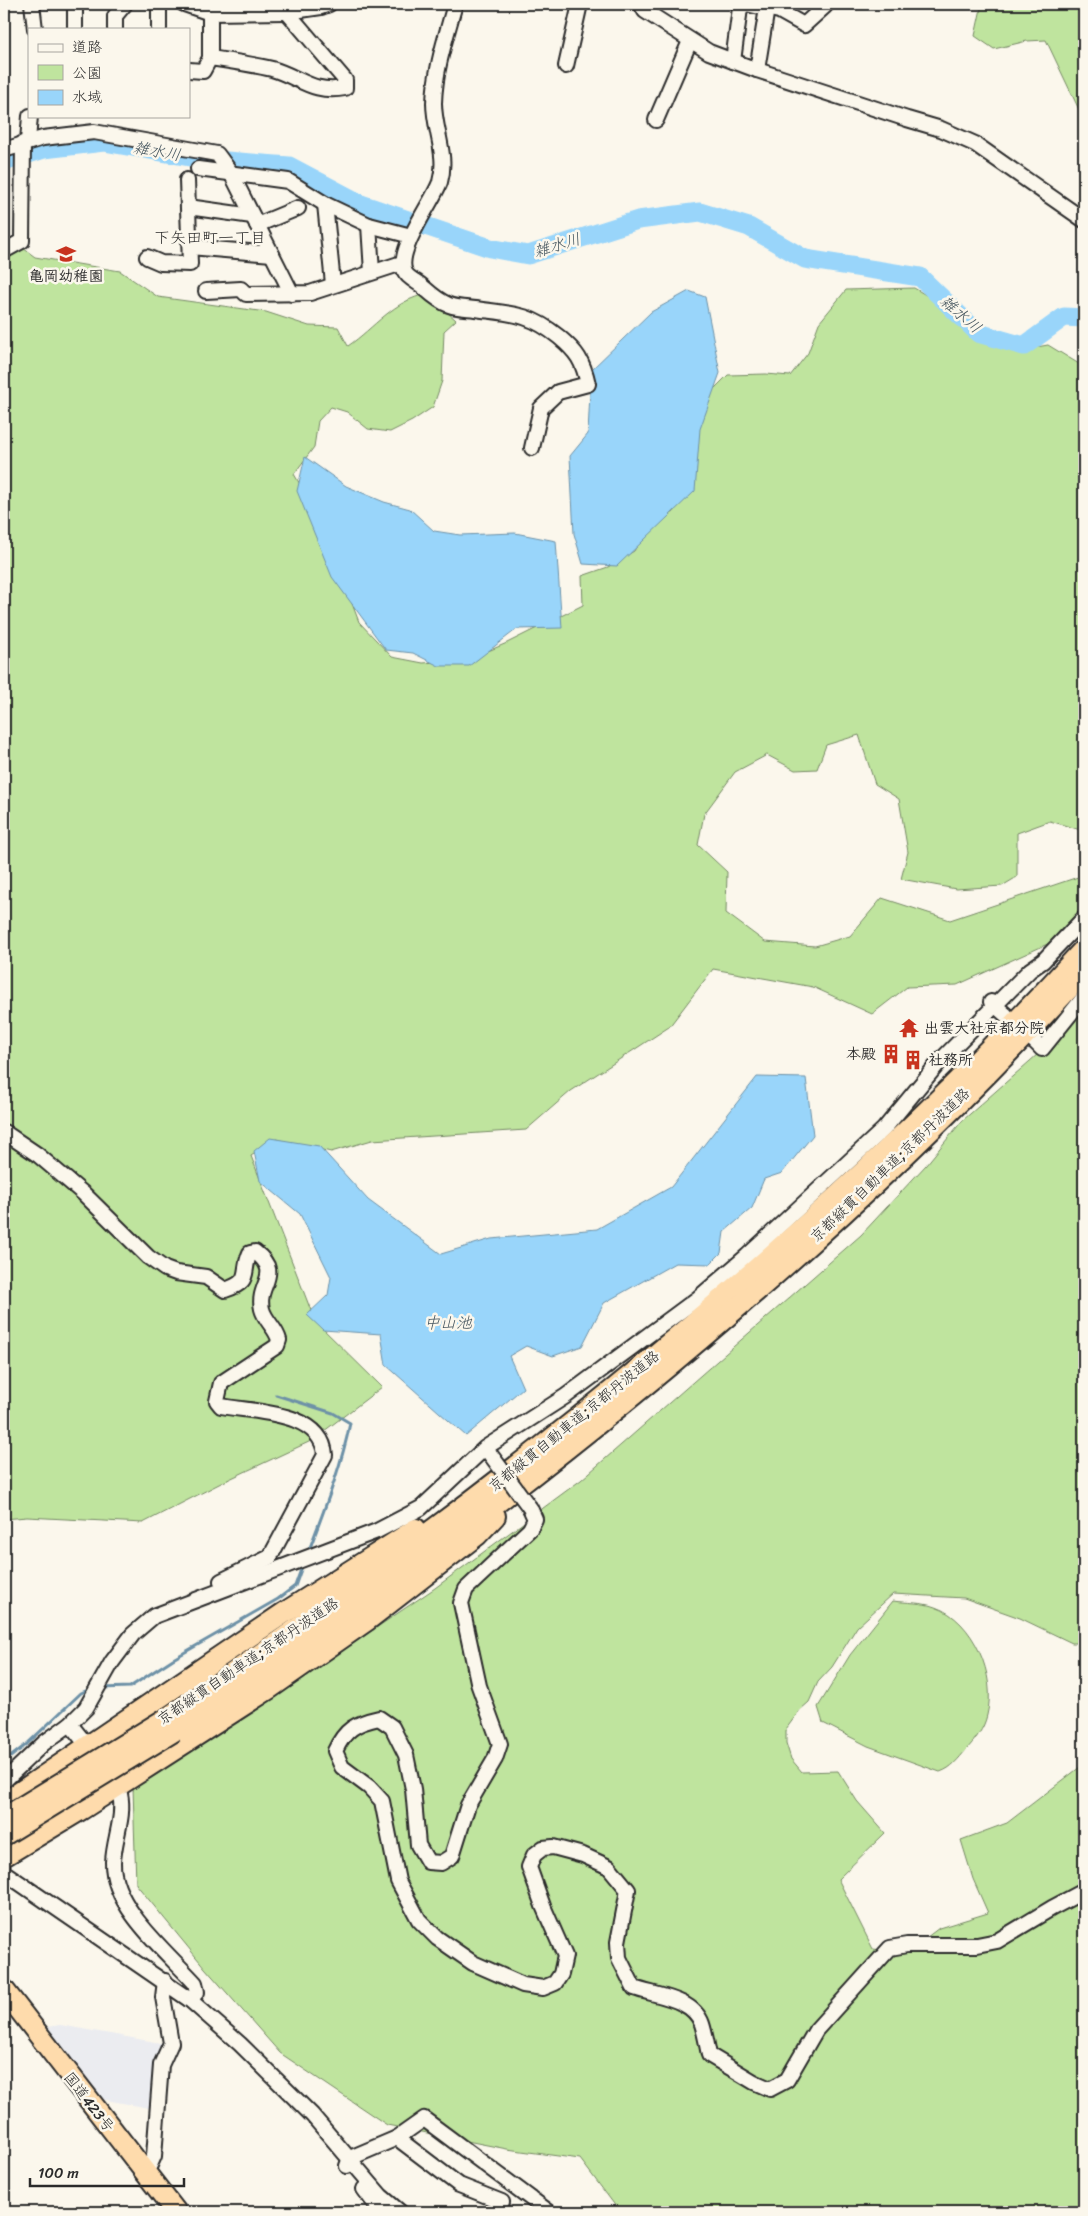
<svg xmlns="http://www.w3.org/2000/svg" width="1088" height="2216" font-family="Sriracha,'Klee One',sans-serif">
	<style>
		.built { fill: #ebecf0 }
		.green { fill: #bfe49e; stroke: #758864 }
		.water { fill: #99d5fa; stroke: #6d91a7 }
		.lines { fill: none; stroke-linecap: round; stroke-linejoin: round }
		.stream { stroke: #6d91a7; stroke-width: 3 }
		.river { stroke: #99d5fa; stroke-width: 19 }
		.minor-casing { stroke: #2b2b2b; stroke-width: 18 }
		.highway-casing { stroke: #2b2b2b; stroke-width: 24 }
		.minor { stroke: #fbf7ec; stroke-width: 14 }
		.highway { stroke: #fedbac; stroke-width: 20 }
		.minor-bridge-casing { stroke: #2b2b2b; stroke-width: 18; stroke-linecap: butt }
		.highway-bridge-casing { stroke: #2b2b2b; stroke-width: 24; stroke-linecap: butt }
		.minor-bridge { stroke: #fbf7ec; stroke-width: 14 }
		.highway-bridge { stroke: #fedbac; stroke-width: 20 }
		.labels { text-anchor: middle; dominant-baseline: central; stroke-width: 5; stroke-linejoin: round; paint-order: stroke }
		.poi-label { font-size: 15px; font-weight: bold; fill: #2b2b2b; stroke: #fbf7ec; text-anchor: start }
		.street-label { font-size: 15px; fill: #2b2b2b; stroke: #fbf7ec }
		.water-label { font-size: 16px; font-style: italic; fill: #46565f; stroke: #fbf7ec }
		.neighbourhood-label { font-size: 16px; fill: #2b2b2b; stroke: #fbf7ec }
	</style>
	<rect width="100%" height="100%" fill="#fbf7ec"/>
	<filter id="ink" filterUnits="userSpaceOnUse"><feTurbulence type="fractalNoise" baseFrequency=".02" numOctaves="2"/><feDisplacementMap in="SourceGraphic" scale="10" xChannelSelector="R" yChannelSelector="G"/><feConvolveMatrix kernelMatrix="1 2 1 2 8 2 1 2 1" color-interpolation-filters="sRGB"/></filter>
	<g filter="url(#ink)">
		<!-- built -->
		<polygon class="built" points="60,2025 166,2044 154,2109 96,2098 41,2028"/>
		<!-- green -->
		<g class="green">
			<polygon points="982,4 1084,4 1084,120 1046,40 1027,41 994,49 975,36"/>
			<path d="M 23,248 L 35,257 L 120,271 L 158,297 L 266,312 L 309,326 L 338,327 L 348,346 C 374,328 394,300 427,294 L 456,320 L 444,331 L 442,381 L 433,407 L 412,421 L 390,432 L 368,429 L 347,412 L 331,407 L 318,421 L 314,447 L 294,474 L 320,519 L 359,622 L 392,657 L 423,663 L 467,660 L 507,643 L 583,605 L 582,576 L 608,567 L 634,551 L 647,529 L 674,512 L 710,393 L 728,375 L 766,374 L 790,376 L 808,353 L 819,323 L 846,290 L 914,288 L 936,301 L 967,333 L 1014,351 L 1048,345 L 1084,367 L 1084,831 L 1050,821 L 1017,833 L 1017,877 L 1002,886 L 956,889 L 901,879 L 908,852 L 899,799 L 875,784 L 859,735 L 826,745 L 817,769 L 795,770 L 767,755 L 735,772 L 704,814 L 698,845 L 727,872 L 726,913 L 765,942 L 815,946 L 850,936 L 882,898 L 950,920 L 1081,876 L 1084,877 L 1084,912 L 1063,937 L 957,985 L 907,987 L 872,1014 L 813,987 L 713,969 L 669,1027 L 571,1091 L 526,1130 L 372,1140 L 331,1152 L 276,1139 L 251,1156 L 315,1321 L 382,1387 L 311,1441 L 223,1482 L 143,1523 L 27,1517 L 4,1519 L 4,255 Z"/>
			<polygon points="1084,1007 1084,1643 1072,1643 1020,1618 964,1598 893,1594 857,1627 832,1667 818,1682 809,1702 800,1710 786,1729 786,1743 791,1759 802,1772 838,1771 857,1801 885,1833 838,1879 873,1949 906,1953 939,1928 988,1913 973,1879 961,1840 1007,1823 1084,1764 1084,2212 620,2212 580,2159 507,2149 387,2125 280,2053 205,1968 136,1884 133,1788 262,1705 435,1588 581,1480 861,1235 926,1165 962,1121 1055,1039"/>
			<path d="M 893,1601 C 906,1603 922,1602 935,1607 C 974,1620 997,1677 987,1715 C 984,1729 975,1740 966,1750 C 958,1759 952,1768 940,1772 L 868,1746 L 823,1723 L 818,1707 L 850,1655 Z"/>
		</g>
		<!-- water -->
		<g class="water">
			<polygon points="689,291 705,297 720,373 700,429 695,491 617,566 583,564 574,534 570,456 588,434 591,370 651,312"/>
			<polygon points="305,457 346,486 384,502 410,509 434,531 460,535 515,533 556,541 562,628 517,629 469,666 439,666 413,653 386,650 332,577 297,491"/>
			<polygon points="757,1077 806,1078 813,1135 782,1173 764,1179 752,1208 724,1232 721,1253 710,1264 675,1263 604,1303 582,1346 553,1356 526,1346 509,1356 523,1388 466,1436 386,1365 381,1334 323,1330 307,1315 328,1295 331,1277 300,1214 260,1181 254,1151 270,1138 319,1146 368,1200 441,1254 491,1239 597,1229 671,1187"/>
		</g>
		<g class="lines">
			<!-- stream -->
			<g class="stream">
				<path d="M 276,1395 L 333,1413 L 350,1423 C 341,1468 324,1510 308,1553"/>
				<polyline points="101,1688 130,1687 173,1659 278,1599 295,1586 303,1564"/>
				<polyline points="4,1762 27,1744 81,1693 92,1688"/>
			</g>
			<!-- river -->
			<polyline class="river" points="4,162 44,149 104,142 201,159 289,166 361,204 490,248 528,255 638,220 700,212 749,227 805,259 920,277 978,333 1024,346 1064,317 1084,318"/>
			<defs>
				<g id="minor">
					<polyline points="32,4 35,29"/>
					<polyline points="159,4 159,29"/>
					<polyline points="184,4 210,13 287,12 321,7 329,4"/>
					<path d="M 455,4 C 446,37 435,69 434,103 C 434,130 448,155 440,182 C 433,202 395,251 405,272 C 407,277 417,282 422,286 C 430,293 438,301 449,305 C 457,308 467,308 475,309 C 513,314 529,313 559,337 C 577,352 583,361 588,384 L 558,392 L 541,408 L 532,448"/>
					<polyline points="641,4 645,11 709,52 757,70 907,119 941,129 975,144 1084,220"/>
					<polyline points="746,4 779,11 804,25 825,6 824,4"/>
					<polyline points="210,13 210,58"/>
					<polyline points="75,29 75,4"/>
					<polyline points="115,29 115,16 125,4"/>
					<polyline points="733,61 740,8 746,4"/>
					<polyline points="566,66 580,4"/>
					<path d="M 189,70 L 203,71 L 210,58 C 230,61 252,64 272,69 C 300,77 312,94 345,88 L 345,80 L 287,12"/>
					<polyline points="757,70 767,8"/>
					<polyline points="656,120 690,41"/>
					<polyline points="28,141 30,116"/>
					<polyline points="4,150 43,138 94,132 217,154 231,173 292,294"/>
					<polyline points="198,169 288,181 325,204 369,225 411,236"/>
					<polyline points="325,204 333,284"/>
					<polyline points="188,207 252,216"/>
					<polyline points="257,225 298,208"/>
					<polyline points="369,225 372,272"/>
					<polyline points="190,247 272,254"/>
					<polyline points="4,251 22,241 23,143"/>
					<polyline points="147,257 161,263 190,264 187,180"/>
					<polyline points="206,291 241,289 246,294 310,293 402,263"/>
					<polyline points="991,1002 1006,1015"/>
					<polyline points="1033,1040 1042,1049 1084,997"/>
					<path d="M 4,1132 L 38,1155 L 84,1194 L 148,1257 L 165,1269 L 176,1273 L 206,1277 L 225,1290 C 253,1281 241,1273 250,1253 L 255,1252 C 284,1274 256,1284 262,1309 C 265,1321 276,1328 279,1340 L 277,1346 L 221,1383 L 217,1401 L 221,1406 C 253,1412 322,1411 325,1455 L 270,1557 L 221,1581"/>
					<path d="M 530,1508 L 535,1519 L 530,1529 L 466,1589 L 461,1603 L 479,1686 L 500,1744 L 495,1759 L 468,1805 L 452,1856 L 441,1863 L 428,1862 L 418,1845 L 413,1789 L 406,1755 L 392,1727 L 379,1718 C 356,1723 345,1729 335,1751 L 342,1767 L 369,1787 L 382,1801 L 398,1881 L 419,1920 L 437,1938 L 473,1963 L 523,1985 L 543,1988 L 555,1983 L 561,1974 L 565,1956 L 543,1906 L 529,1867 L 534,1855 L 543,1848 L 553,1847 L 583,1855 L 609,1867 L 628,1890 L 618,1942 L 619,1958 L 634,1988 C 656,1996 693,1998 702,2024 C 705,2033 707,2045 709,2055 L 754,2082 L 770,2089 L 787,2080 L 816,2030 L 890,1948 L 907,1945 L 977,1945 L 997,1941 L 1052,1908 L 1084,1891"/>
					<polyline points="70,1724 82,1739"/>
					<polyline points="4,1781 44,1743 70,1724 86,1708 112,1662 133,1634 154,1616 377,1531 421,1508 485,1448 566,1396 697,1299 747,1256 884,1129 941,1060 1030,970 1043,961 1084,918"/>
					<path d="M 120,1794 C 125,1817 114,1838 113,1862 C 112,1907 166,1951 195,1983 L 197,1992 L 190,2000"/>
					<polyline points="5,1873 190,2000 240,2044 312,2115 381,2196 400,2212"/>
					<polyline points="397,2138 459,2185 502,2202"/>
					<polyline points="347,2166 350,2158 397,2138 424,2119 549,2212"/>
					<polyline points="144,2172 150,2165 154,2156 161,2065 171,2043 163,1997 165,1981"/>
					<polyline points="364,2189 381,2212"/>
				</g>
				<g id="highway">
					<path d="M 164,1720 C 497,1496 812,1246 1084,949"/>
					<path d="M 174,1731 C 255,1677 336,1623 414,1565 C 653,1389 884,1191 1084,972"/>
					<polyline points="4,1803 284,1613 416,1529"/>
					<polyline points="4,1856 82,1809 270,1688 366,1621 477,1535 495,1516"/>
					<polyline points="4,1990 176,2212"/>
				</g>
			</defs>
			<!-- minor casing -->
			<use href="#minor" class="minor-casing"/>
			<!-- highway casing -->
			<use href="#highway" class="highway-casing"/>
			<!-- minor -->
			<use href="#minor" class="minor"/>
			<!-- highway -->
			<use href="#highway" class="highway"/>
			<defs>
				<polyline id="minor-bridge" points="490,1454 530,1508"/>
				<g id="highway-bridge">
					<polyline points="4,1818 164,1720"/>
					<polyline points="4,1835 174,1731"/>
				</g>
			</defs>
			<!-- minor-bridge casing -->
			<use href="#minor-bridge" class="minor-bridge-casing"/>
			<!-- highway-bridge casing -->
			<use href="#highway-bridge" class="highway-bridge-casing"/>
			<!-- minor-bridge -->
			<use href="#minor-bridge" class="minor-bridge"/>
			<!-- highway-bridge -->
			<use href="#highway-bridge" class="highway-bridge"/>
		</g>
	</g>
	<!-- icons -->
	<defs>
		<symbol id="school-bare" viewBox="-9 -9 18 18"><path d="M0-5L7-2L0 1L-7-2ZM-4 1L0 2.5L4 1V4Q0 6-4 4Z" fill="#c8321e" stroke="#fbf7ec" stroke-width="2.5" paint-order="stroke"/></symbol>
		<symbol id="temple-bare" viewBox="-9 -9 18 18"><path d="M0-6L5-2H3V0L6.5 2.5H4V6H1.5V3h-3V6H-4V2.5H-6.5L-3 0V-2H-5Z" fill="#c8321e" stroke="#fbf7ec" stroke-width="2.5" paint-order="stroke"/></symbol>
		<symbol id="building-bare" viewBox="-9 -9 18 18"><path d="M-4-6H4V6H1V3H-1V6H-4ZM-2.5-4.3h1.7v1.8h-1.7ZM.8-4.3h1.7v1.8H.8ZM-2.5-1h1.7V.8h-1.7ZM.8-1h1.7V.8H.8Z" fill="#c8321e" stroke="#fbf7ec" stroke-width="2.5" paint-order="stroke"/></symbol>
	</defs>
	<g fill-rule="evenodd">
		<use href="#school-bare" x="52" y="240" width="28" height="28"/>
		<use href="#temple-bare" x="895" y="1014" width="28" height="28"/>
		<use href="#building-bare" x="877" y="1040" width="28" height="28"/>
		<use href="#building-bare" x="899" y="1046" width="28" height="28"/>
	</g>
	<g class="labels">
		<!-- poi labels -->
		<g class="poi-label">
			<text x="66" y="276" text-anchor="middle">亀岡幼稚園</text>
			<text x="924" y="1028">出雲大社京都分院</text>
			<text x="876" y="1054" text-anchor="end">本殿</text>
			<text x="928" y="1060">社務所</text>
		</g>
		<!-- street labels -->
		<g class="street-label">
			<text transform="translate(890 1165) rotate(-44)">京都縦貫自動車道;京都丹波道路</text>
			<text transform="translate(574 1421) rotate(-39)">京都縦貫自動車道;京都丹波道路</text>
			<text transform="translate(248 1661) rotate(-34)">京都縦貫自動車道;京都丹波道路</text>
			<text transform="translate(89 2102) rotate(52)">国道423号</text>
		</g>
		<!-- water labels -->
		<g class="water-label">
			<text transform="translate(157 151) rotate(10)">雑水川</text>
			<text transform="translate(557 245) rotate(-17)">雑水川</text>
			<text transform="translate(961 314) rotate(41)">雑水川</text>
			<text x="448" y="1322">中山池</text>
		</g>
		<!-- neighbourhood labels -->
		<g class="neighbourhood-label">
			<text x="210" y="237">下矢田町一丁目</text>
		</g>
	</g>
	<!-- margin -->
	<rect width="1088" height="2216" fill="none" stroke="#fbf7ec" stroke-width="20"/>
	<rect x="10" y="10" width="1068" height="2196" fill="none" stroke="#2b2b2b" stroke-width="2" filter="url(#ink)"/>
	<!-- legend -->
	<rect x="28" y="28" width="162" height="90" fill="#fbf7ec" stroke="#a8a59f"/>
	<rect x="38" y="44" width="25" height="8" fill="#fbf7ec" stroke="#a8a59f"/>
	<text x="72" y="52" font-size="15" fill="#2b2b2b">道路</text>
	<rect x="38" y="65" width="25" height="15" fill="#bfe49e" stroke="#a8a59f"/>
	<text x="72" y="78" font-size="15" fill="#2b2b2b">公園</text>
	<rect x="38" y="90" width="25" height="15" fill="#99d5fa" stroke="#a8a59f"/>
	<text x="72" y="102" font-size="15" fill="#2b2b2b">水域</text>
	<!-- scale -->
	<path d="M30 2178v8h154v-8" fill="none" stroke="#2b2b2b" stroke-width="2.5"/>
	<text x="38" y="2178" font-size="15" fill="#2b2b2b" stroke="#fbf7ec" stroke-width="4" paint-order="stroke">100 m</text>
</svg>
